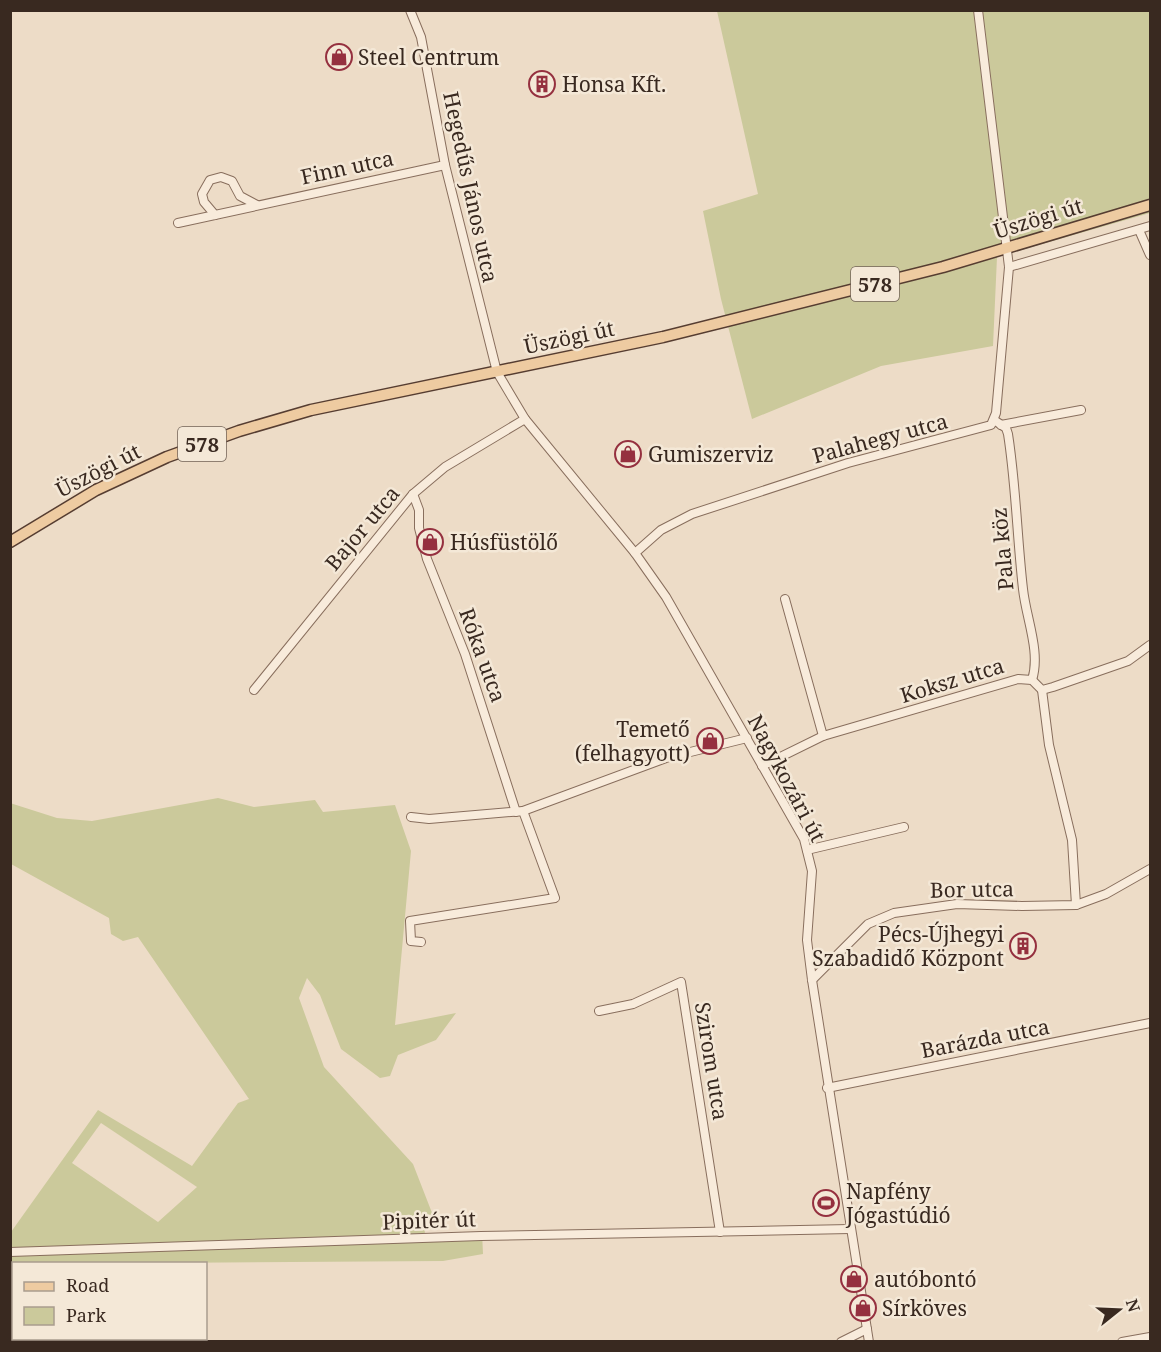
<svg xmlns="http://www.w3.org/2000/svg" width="1161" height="1352" font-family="'Noto Serif',serif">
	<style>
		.green { fill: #cbc99b; fill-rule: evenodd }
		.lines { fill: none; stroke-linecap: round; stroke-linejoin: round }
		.minor-casing { stroke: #886e5d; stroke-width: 10 }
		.major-casing { stroke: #563d31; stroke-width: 13 }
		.minor { stroke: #f8ebdb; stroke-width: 8 }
		.major { stroke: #eecba1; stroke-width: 10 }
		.labels { text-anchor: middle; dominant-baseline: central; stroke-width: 5; stroke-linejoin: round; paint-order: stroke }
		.shield { fill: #f4e8d7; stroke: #716257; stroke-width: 1.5 }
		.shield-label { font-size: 20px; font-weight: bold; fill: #392920 }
		.poi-label { font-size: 21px; fill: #392920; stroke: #f4e8d7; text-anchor: start }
		.street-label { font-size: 21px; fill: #392920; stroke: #f4e8d7 }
	</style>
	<rect width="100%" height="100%" fill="#eddcc7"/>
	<!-- green -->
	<g class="green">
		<polygon points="717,11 1150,11 1150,213 997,257 993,346 881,366 752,419 721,299 703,211 758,194"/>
		<path d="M 218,798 L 254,807 L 315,800 L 323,812 L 395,805 L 411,851 L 395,1025 L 456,1013 L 436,1040 L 398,1055 L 390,1076 L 380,1078 L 341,1049 L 320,995 L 307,978 L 299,998 L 324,1067 L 413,1164 L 434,1218 L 424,1220 L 425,1235 L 482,1232 L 483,1254 L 443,1261 L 14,1264 L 13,1268 L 11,1268 L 11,1232 L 98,1110 L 192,1166 L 238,1103 L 249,1099 L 138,937 L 123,941 L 111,934 L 109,918 L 11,864 L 10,803 L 57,818 L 92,821 ZM 101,1123 L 197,1187 L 158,1222 L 72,1163 Z"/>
	</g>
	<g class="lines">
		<defs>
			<g id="minor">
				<polyline points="410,10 421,37 445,165 497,372 525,419 635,553 666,597 804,839 812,871 807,940 812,980 869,1342"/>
				<polyline points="215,215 204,202 202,194 210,180 221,177 232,181 240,196 257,205"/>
				<polyline points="178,223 445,165"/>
				<polyline points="1139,230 1150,255"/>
				<polyline points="1009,267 1150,226"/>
				<path d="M 994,420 L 1006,428 L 1008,434 C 1016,485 1017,537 1023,589 C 1026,618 1041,652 1032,680"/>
				<polyline points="1001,425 1081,410"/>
				<polyline points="413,494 419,510 419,528 427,559 465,654 516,812"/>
				<polyline points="635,553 661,530 692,514 848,463 991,425 996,413 1009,267 978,10"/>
				<polyline points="785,599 823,736"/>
				<polyline points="254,690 413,494 445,467 525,419"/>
				<polyline points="1042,690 1049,745 1072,840 1076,905"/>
				<polyline points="762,766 823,736 1018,679 1032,680 1042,690 1053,687 1128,661 1150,645"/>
				<polyline points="523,811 666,758 747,738"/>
				<polyline points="411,817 429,819 523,811 555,898 410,921 411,941 421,942"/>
				<polyline points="807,850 904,827"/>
				<polyline points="812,980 868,924 894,913 957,904 1022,906 1076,905 1106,894 1150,869"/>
				<polyline points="599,1011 633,1004 681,982 720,1232"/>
				<polyline points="827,1088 1150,1023"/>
				<polyline points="10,1252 481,1236 850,1229"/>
				<polyline points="841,1342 867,1329"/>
				<polyline points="1122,1342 1150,1337"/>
			</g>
			<polyline id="major" points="10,542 96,490 167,457 239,431 311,410 663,337 943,267 1150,205"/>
		</defs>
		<!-- minor casing -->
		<use href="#minor" class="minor-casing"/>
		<!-- major casing -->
		<use href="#major" class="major-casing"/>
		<!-- minor -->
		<use href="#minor" class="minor"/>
		<!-- major -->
		<use href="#major" class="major"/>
	</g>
	<!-- icons -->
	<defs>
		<symbol id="shop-ring" viewBox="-11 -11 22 22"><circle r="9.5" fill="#f4e8d7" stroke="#95303f" stroke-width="1.5"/><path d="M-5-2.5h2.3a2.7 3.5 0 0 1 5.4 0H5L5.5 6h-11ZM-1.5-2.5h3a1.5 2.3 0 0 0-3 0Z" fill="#95303f"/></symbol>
		<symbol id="building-ring" viewBox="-11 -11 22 22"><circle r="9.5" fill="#f4e8d7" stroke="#95303f" stroke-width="1.5"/><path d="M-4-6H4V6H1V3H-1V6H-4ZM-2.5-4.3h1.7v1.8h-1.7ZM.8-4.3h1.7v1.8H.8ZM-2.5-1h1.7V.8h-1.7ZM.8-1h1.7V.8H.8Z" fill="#95303f"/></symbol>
		<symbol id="stadium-ring" viewBox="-11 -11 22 22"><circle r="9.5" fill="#f4e8d7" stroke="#95303f" stroke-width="1.5"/><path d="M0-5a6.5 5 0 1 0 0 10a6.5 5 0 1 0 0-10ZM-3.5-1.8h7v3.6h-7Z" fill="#95303f"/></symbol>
	</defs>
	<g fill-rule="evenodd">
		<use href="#shop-ring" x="324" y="42" width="30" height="30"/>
		<use href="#building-ring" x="527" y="69" width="30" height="30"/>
		<use href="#shop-ring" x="613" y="439" width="30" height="30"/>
		<use href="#shop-ring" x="415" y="527" width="30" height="30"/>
		<use href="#shop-ring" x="695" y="726" width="30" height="30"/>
		<use href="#building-ring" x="1008" y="931" width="30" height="30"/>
		<use href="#stadium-ring" x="811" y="1188" width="30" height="30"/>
		<use href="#shop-ring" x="839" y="1264" width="30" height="30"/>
		<use href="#shop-ring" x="848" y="1293" width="30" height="30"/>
	</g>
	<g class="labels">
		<!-- shield labels -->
		<g class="shield">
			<rect x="851" y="267" width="48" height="34" rx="4.5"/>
			<rect x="178" y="427" width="48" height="34" rx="4.5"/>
		</g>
		<g class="shield-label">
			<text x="875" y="284">578</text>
			<text x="202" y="444">578</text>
		</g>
		<!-- poi labels -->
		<g class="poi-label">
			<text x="358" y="57">Steel Centrum</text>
			<text x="562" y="84">Honsa Kft.</text>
			<text x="648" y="454">Gumiszerviz</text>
			<text x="450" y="542">Húsfüstölő</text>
			<text x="690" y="729" text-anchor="end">Temető<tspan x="690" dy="24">(felhagyott)</tspan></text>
			<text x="1004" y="934" text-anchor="end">Pécs-Újhegyi<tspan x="1004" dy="24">Szabadidő Központ</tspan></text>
			<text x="846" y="1191">Napfény<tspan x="846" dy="24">Jógastúdió</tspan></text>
			<text x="874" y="1279">autóbontó</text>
			<text x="882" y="1308">Sírköves</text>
		</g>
		<!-- street labels -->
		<g class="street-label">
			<text transform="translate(347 167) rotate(-12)">Finn utca</text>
			<text transform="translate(471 187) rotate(78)">Hegedűs János utca</text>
			<text transform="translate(1038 218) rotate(-17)">Üszögi út</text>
			<text transform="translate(569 337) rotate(-12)">Üszögi út</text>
			<text transform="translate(880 438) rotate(-15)">Palahegy utca</text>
			<text transform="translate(98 470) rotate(-27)">Üszögi út</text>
			<text transform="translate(362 528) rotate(-50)">Bajor utca</text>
			<text transform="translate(1002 549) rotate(-95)">Pala köz</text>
			<text transform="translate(483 655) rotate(70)">Róka utca</text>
			<text transform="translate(952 680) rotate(-17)">Koksz utca</text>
			<text transform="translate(787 778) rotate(62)">Nagykozári út</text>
			<text transform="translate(972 889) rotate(-1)">Bor utca</text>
			<text transform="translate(985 1038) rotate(-11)">Barázda utca</text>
			<text transform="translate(712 1061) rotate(81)">Szirom utca</text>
			<text transform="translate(429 1220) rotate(-2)">Pipitér út</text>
		</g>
	</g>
	<!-- border -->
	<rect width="1161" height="1352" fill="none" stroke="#392920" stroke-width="24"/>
	<!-- legend -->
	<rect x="12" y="1262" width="195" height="78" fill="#f4e8d7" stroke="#a99c8e" stroke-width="1.5"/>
	<rect x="24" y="1282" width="30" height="9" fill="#eecba1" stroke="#a99c8e" stroke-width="1.5"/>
	<text x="66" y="1292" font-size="18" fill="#392920">Road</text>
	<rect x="24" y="1307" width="30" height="18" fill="#cbc99b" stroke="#a99c8e" stroke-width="1.5"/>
	<text x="66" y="1322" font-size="18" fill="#392920">Park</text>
	<!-- north arrow -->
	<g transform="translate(1119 1310) rotate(72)" stroke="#f4e8d7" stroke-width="4.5" paint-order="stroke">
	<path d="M0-4.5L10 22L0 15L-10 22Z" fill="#392920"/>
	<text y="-9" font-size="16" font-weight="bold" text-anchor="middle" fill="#392920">N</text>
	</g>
</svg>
